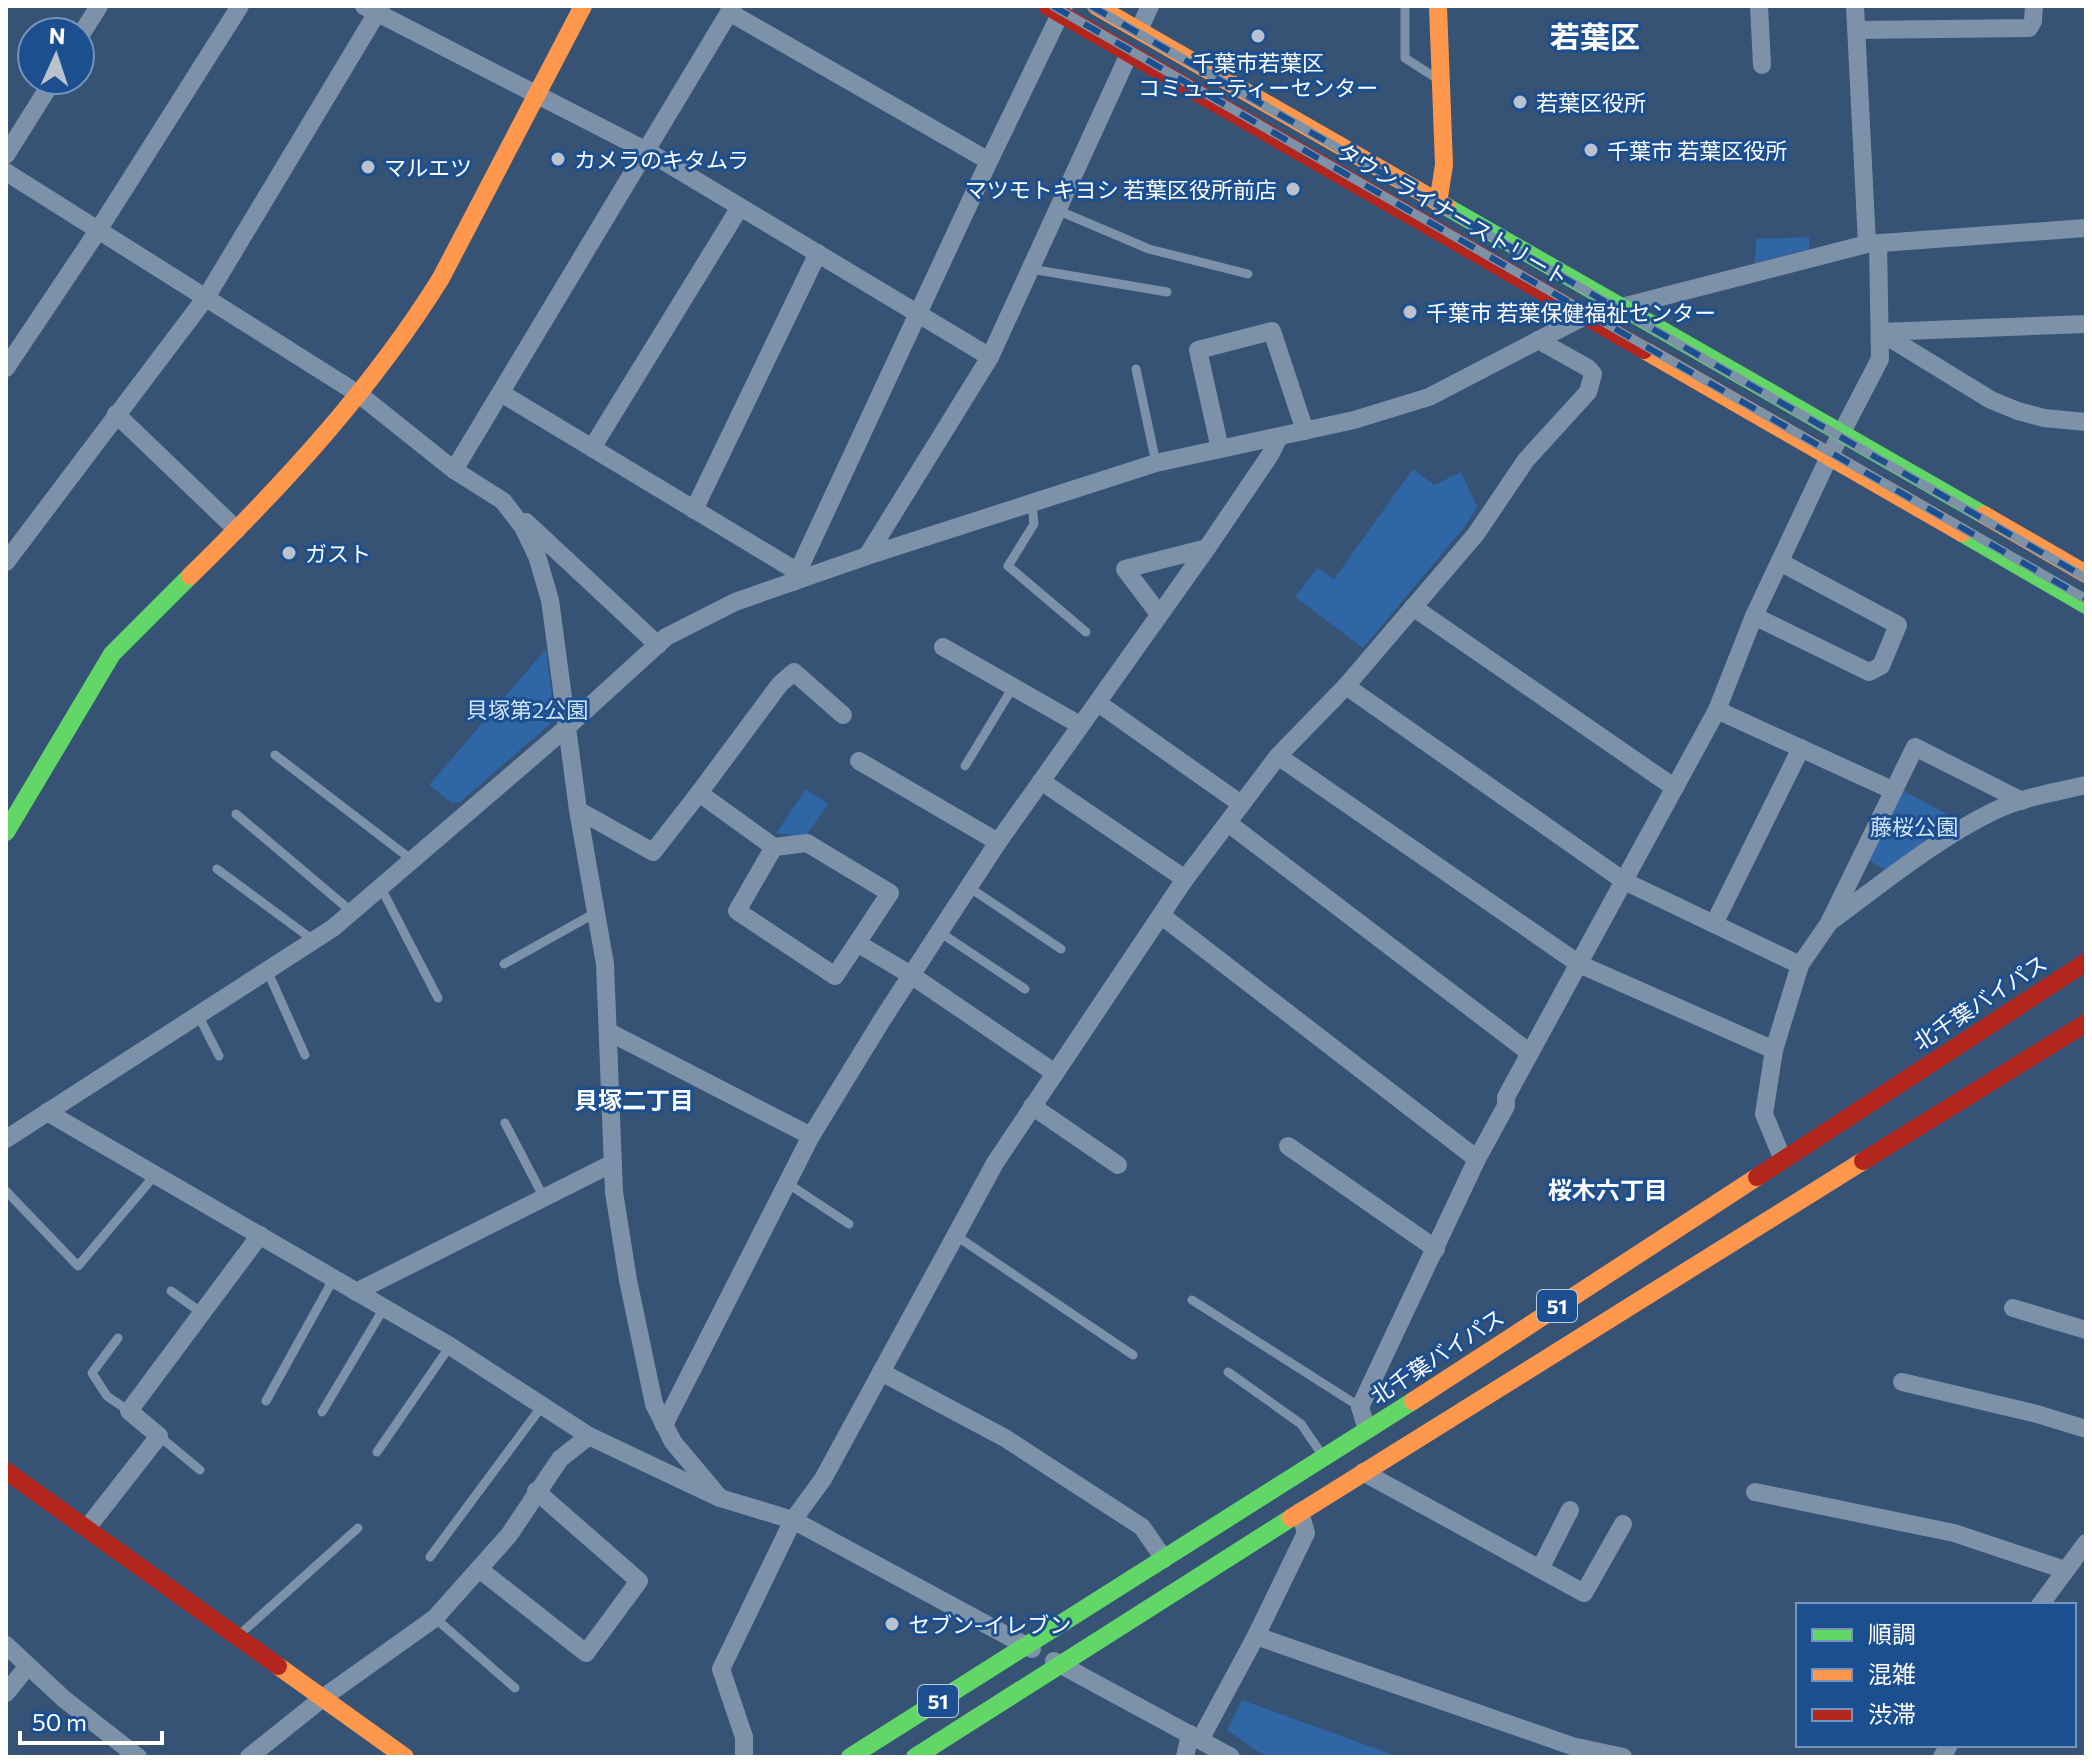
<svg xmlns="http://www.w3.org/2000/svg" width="2092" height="1763" font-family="Commissioner,'Noto Sans JP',sans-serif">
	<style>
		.green { fill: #2f66a5 }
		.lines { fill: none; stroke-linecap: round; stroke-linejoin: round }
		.lane { stroke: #7d92a8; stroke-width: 9 }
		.street { stroke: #7d92a8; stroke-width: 18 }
		.fast { stroke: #63d668; stroke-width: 18 }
		.slow { stroke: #ff974d; stroke-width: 18 }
		.jam { stroke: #b3261e; stroke-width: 18 }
		.rail-casing { stroke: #7e92a7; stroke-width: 9 }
		.rail { stroke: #1b4f8f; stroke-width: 6; stroke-dasharray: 18; stroke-linecap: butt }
		.poi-dot { fill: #b9c2ce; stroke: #1b4f8f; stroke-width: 3 }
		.labels { text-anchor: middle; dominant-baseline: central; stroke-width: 6; stroke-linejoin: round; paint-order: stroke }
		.shield { fill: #1b4f8f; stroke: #bbcadd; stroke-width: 2 }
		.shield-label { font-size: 20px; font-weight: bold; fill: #fff }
		.poi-label { font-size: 22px; fill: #fff; stroke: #1b4f8f; text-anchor: start }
		.street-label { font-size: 22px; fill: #fff; stroke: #1b4f8f }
		.park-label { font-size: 22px; fill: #cfe3fa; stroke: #1b4f8f }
		.neighbourhood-label { font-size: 24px; font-weight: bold; fill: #fff; stroke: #1b4f8f }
		.district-label { font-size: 30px; font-weight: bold; fill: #fff; stroke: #1b4f8f }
	</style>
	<rect width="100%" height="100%" fill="#365274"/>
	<!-- green -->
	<g class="green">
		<polygon points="1809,237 1809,249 1755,263 1756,239"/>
		<polygon points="1413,469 1434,485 1461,472 1477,507 1466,525 1363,648 1295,597 1317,568 1334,579"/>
		<polygon points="546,649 554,713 550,724 460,802 452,803 429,785"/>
		<polygon points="806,789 828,804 805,837 776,833"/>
		<polygon points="1902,790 1964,823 1891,873 1868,860"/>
		<polygon points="1242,1700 1399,1757 1266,1757 1227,1730"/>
	</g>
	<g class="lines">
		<!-- lane -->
		<g class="lane">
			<polyline points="1405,6 1405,58 1436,78"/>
			<polyline points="1057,210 1149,249 1248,274"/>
			<polyline points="1031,269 1167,292"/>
			<polyline points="1136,369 1156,463"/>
			<polyline points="1032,503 1034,524 1008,566 1086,632"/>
			<polyline points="275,755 412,860"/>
			<polyline points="965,766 1013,687"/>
			<polyline points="236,814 352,912"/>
			<polyline points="217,869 313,940"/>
			<polyline points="381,888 438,998"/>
			<polyline points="970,888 1061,949"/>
			<polyline points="941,933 1025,989"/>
			<polyline points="504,964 597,912"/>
			<polyline points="267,970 305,1055"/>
			<polyline points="198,1015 219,1056"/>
			<polyline points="505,1123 544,1198"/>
			<polyline points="787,1183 849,1224"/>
			<polyline points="6,1191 78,1266 155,1175"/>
			<polyline points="955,1235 1133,1355"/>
			<polyline points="171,1291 202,1313"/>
			<polyline points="1192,1300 1360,1407"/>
			<polyline points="118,1338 92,1373 107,1396 129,1411"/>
			<polyline points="1228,1372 1301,1424 1323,1456"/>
			<polyline points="266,1401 334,1278"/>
			<polyline points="322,1412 384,1308"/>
			<polyline points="159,1436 200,1470"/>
			<polyline points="377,1452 450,1346"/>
			<polyline points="430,1557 542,1406"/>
			<polyline points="435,1618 515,1688"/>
			<polyline points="238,1636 358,1528"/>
		</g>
		<!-- street -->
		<g class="street">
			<polyline points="364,6 647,151 990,357"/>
			<polyline points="1759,6 1762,65"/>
			<polyline points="1855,6 1867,244"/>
			<polyline points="729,12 989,161"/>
			<polyline points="1139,30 1150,6"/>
			<polyline points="1857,30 2029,28 2033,21 2034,6"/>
			<polyline points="80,36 99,6"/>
			<polyline points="6,155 53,80"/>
			<polyline points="6,172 360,395 454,470 503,501 523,527 537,556 550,600 578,810 605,964 614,1192 628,1280 654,1404 673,1442 720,1498"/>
			<polyline points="2086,324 1880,332 1991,400 2018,411 2044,418 2086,422"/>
			<polyline points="6,368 99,229 240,6"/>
			<polyline points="501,393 798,572"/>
			<polyline points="116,414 237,530"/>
			<polyline points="592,448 740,207"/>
			<polyline points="1220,449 1198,350 1272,331 1305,431"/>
			<polyline points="454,470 733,6"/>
			<polyline points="694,510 818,253"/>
			<polyline points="526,522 658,645"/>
			<polyline points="867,556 990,357 1129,54"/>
			<polyline points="6,562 207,296 381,6"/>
			<polyline points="793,582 989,161 1064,6"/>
			<polyline points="1413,607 1675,788"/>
			<polyline points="1159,614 1125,569 1207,548"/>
			<polyline points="1754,616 1869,672 1881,666 1898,625 1780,562"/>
			<polyline points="943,647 1080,725"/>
			<polyline points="1346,686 1624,881 1800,965"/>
			<polyline points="1098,703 1241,804"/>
			<polyline points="1717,710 1892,790"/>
			<polyline points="1278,756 1579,964 1774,1050"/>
			<polyline points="859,761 998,842"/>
			<polyline points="1041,781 1185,879"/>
			<polyline points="699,793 780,684 794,672 843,715"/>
			<polyline points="578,810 653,852 699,793 774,847 807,843 890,893 857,943"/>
			<polyline points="1228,823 1530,1053"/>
			<polyline points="774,847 737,911 835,976 857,943 911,975 1055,1073"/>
			<polyline points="1162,916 1477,1159"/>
			<path d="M 1831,921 C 1884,882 1936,839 1996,810 C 2024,797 2056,792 2086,785"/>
			<polyline points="1714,924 1801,748"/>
			<polyline points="609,1032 811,1136"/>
			<polyline points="1032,1106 1118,1165"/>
			<polyline points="47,1112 450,1346 589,1436 720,1498 793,1520 1032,1649"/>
			<polyline points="6,1139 333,928 566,728 666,637 735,602 867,556 1156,463 1354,420 1429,397 1583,317 1867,244 2086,228"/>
			<polyline points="1288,1146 1436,1249"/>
			<polyline points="1783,1160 1764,1114 1774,1050 1800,965 1829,923 1915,747 2022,801"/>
			<polyline points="356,1292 613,1163"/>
			<polyline points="2013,1308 2086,1330"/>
			<polyline points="881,1372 1005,1438 1142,1527 1164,1559"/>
			<polyline points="1902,1382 2037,1414 2086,1429"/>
			<polyline points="664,1425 811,1136 882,1020 998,842 1207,548 1270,455 1279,437"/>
			<polyline points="1367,1430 1360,1407 1477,1159 1506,1106 1506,1097 1717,710 1754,616 1829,457 1880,359 1878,243"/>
			<polyline points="1363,1472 1584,1593 1623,1524"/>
			<polyline points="1755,1492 1954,1533 2065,1570"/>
			<polyline points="87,1528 159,1436 129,1411 260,1235"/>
			<polyline points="479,1569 586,1653 639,1581 536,1491"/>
			<polyline points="1540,1569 1570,1510"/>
			<polyline points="2040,1605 2086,1543"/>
			<polyline points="1256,1636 1572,1746 1623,1757"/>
			<polyline points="6,1645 64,1699 138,1757"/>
			<polyline points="1054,1661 1231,1757"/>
			<polyline points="6,1693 28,1666"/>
			<polyline points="1200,1740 1256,1636 1306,1533 1300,1512"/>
			<polyline points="249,1757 324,1697 435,1618 509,1535 560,1459 589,1436"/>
			<polyline points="744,1757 744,1737 721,1669 793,1520 823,1479 995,1163 1185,879 1278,756 1346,686 1476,534 1526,460 1588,392 1593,374 1588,368 1538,340"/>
			<polyline points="1185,1757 1190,1734"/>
			<polyline points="1942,1757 1949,1745"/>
		</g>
		<!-- fast -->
		<g class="fast">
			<polyline points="1447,207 1984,515"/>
			<polyline points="1962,533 2086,605"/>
			<polyline points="6,832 112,654 190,576"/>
			<polyline points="850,1757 1413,1401"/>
			<polyline points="915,1757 1291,1518"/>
		</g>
		<!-- slow -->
		<g class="slow">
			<polyline points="1096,6 1447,207"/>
			<polyline points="1438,6 1444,165 1438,203"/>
			<polyline points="1644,350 1962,533"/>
			<polyline points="1984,515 2086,574"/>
			<path d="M 190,576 C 283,485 372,389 441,278 L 583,6"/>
			<polyline points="1413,1401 1757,1177"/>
			<polyline points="1291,1518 1863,1161"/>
			<polyline points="278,1666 405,1757"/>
		</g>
		<!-- jam -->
		<g class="jam">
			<polyline points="1047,6 1644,350"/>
			<polyline points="1863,1161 2086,1023"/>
			<polyline points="1757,1177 2086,962"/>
			<polyline points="6,1471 278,1666"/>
		</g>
		<defs>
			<g id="rail">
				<polyline points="1053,6 2086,599"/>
				<polyline points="1091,6 2086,578"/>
			</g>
		</defs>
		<!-- rail casing -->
		<use href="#rail" class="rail-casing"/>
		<!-- rail -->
		<use href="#rail" class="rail"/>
	</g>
	<!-- markers -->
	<g class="poi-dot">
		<circle cx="1258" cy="36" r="8"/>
		<circle cx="1520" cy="102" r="8"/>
		<circle cx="1591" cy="150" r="8"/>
		<circle cx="558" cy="159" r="8"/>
		<circle cx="368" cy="167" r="8"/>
		<circle cx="1293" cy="189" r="8"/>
		<circle cx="1410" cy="312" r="8"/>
		<circle cx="289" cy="553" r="8"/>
		<circle cx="892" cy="1624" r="8"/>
	</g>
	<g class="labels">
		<!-- shield labels -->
		<g class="shield">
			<rect x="1537" y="1290" width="40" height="32" rx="6"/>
			<rect x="918" y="1685" width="40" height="32" rx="6"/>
		</g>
		<g class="shield-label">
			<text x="1557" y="1306">51</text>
			<text x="938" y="1701">51</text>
		</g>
		<!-- poi labels -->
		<g class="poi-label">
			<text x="1258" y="62" text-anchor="middle">千葉市若葉区<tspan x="1258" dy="25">コミュニティーセンター</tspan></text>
			<text x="1536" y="102">若葉区役所</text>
			<text x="1607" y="150">千葉市 若葉区役所</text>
			<text x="574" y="159">カメラのキタムラ</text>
			<text x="384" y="167">マルエツ</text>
			<text x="1277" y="189" text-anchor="end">マツモトキヨシ 若葉区役所前店</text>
			<text x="1426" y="312">千葉市 若葉保健福祉センター</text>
			<text x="305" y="553">ガスト</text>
			<text x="908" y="1624">セブン-イレブン</text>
		</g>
		<!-- street labels -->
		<g class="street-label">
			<text transform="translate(1453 214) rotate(30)">タウンライナーストリート</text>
			<text transform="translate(1980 1002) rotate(-33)">北千葉バイパス</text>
			<text transform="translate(1437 1356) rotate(-33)">北千葉バイパス</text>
		</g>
		<!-- park labels -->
		<g class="park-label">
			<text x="527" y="709">貝塚第2公園</text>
			<text x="1914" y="826">藤桜公園</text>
		</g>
		<!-- neighbourhood labels -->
		<g class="neighbourhood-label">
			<text x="634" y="1099">貝塚二丁目</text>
			<text x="1608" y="1189">桜木六丁目</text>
		</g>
		<!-- district labels -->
		<g class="district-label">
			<text x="1595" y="35">若葉区</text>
		</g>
	</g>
	<!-- border -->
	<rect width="2092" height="1763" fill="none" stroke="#ffffff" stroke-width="16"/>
	<!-- legend -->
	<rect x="1796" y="1603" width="280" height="144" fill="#1b4f8f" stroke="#7695bc" stroke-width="2"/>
	<rect x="1812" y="1629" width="40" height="12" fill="#63d668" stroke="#7695bc" stroke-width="2"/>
	<text x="1868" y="1643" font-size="24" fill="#ffffff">順調</text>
	<rect x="1812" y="1669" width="40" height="12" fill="#ff974d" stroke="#7695bc" stroke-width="2"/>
	<text x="1868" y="1683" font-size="24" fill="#ffffff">混雑</text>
	<rect x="1812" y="1709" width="40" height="12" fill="#b3261e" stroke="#7695bc" stroke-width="2"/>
	<text x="1868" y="1723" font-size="24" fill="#ffffff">渋滞</text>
	<!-- north arrow -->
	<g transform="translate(56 56) rotate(3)"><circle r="38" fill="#1b4f8f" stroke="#7695bc" stroke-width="2"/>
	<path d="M0-6L14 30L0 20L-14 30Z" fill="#b9c2ce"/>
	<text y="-12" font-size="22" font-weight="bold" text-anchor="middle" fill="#ffffff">N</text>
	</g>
	<!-- scale -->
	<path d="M20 1731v12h142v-12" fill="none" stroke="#ffffff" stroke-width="4"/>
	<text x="32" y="1731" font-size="24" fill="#ffffff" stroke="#1b4f8f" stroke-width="6" paint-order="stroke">50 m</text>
</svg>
